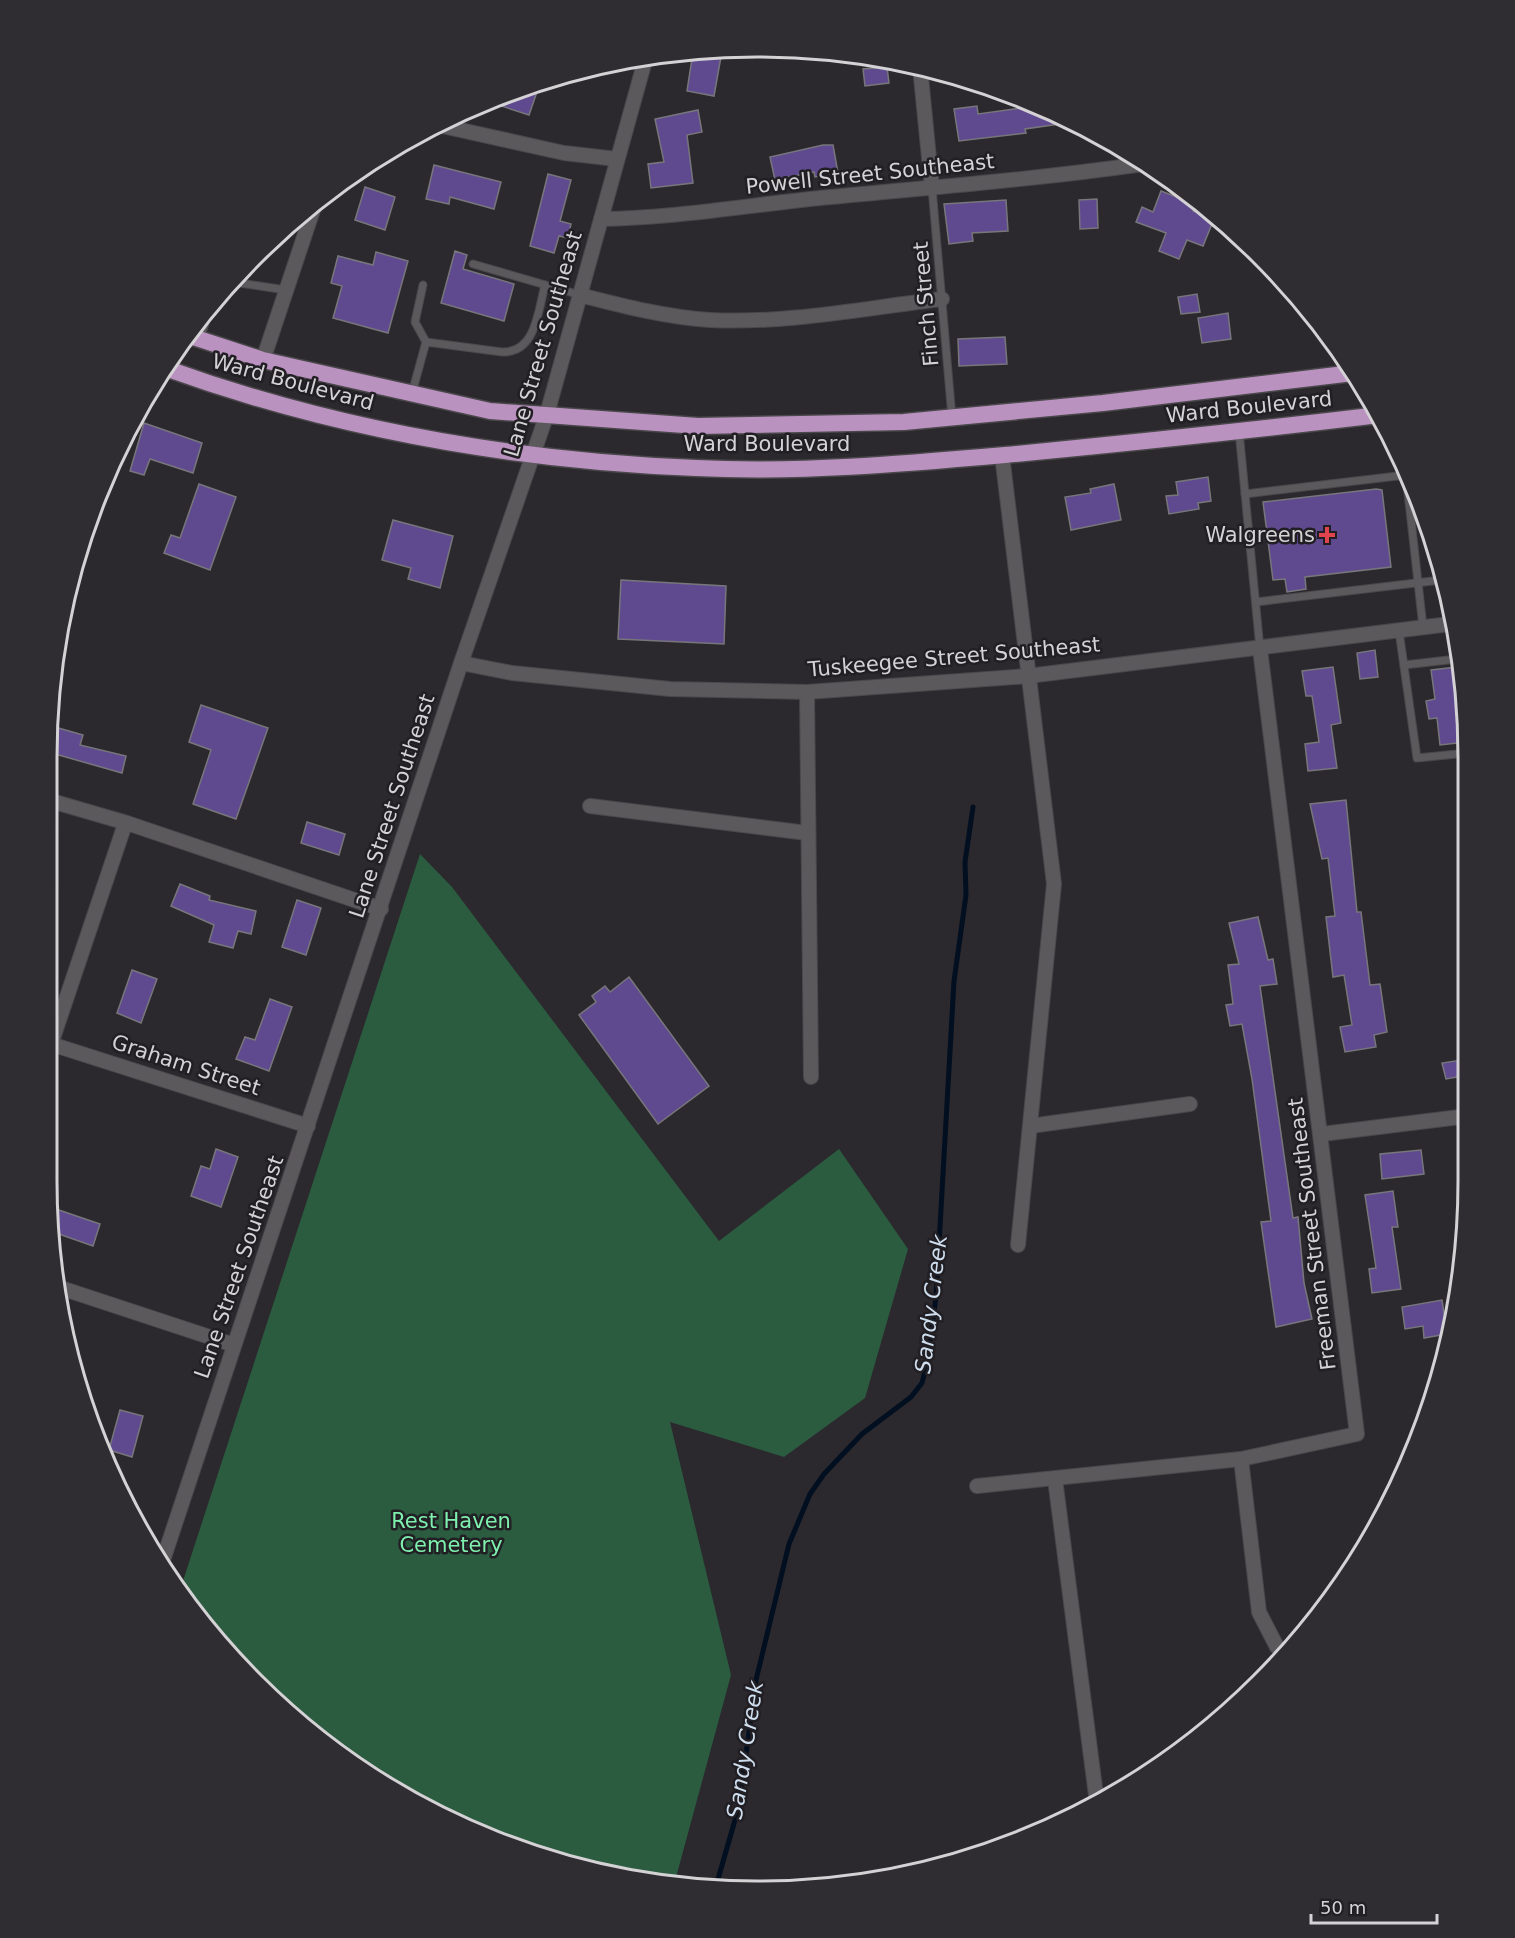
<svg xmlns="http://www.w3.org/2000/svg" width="1515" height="1938" font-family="'DejaVu Sans',sans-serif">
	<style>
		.green { fill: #2b5c40 }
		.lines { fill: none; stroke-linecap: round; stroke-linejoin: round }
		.stream { stroke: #010f20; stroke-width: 5 }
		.building { fill: #604a8f; stroke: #77767b; stroke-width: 1.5 }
		.service-casing { stroke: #4a474b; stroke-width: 9 }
		.minor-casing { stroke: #4a474b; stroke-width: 16 }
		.trunk-casing { stroke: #4a474b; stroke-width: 19 }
		.service { stroke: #5c595d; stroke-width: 7 }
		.minor { stroke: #5c595d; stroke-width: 14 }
		.trunk { stroke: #ba92c0; stroke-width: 16 }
		.health-dot { fill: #e0444e; stroke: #211f23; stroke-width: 2 }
		.labels { text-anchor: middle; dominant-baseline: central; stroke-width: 5; stroke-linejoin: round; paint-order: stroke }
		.street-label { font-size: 21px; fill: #d4d2d5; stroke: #211f23 }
		.poi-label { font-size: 21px; fill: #d4d2d5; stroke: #211f23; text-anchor: end }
		.park-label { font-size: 21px; fill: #7ef0ae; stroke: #211f23 }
		.water-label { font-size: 22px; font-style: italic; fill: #cfdeee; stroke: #211f23 }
		.rim { fill: none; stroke: #d4d2d5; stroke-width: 3 }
	</style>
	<rect width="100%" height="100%" fill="#2b292d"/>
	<!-- green -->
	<polygon class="green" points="420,854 452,887 719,1241 839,1149 908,1249 865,1398 784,1457 670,1422 731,1675 675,1881 574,1867 402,1796 255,1683 181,1587"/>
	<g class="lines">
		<!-- stream -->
		<polyline class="stream" points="716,1886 739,1806 756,1680 789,1544 810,1494 824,1474 862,1434 911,1397 922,1383 927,1363 936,1297 954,981 966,895 965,862 973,807"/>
	</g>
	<!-- building -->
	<g class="building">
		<polygon points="704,51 722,51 714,96 687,91 693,52"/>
		<polygon points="887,67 889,83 865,86 863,69"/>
		<polygon points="527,85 538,89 529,115 489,102"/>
		<polygon points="977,106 978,114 1036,106 1075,122 1025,129 1026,133 959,141 954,109"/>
		<polygon points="698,110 702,132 687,135 693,183 651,188 648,164 664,162 655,119"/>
		<polygon points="823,145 833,145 838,173 815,177 814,172 775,180 770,157"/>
		<polygon points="434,165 501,182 494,209 450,197 449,204 426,199"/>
		<polygon points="548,174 571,180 560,221 571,224 568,238 559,236 554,253 530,246"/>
		<polygon points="365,187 395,197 385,230 355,220"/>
		<polygon points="1161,191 1195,204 1193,211 1214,219 1203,246 1187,240 1179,259 1159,251 1166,233 1136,222 1142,207 1153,212"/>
		<polygon points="1097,199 1098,228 1080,229 1079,200"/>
		<polygon points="1006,200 1008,231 972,233 973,241 949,244 944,204"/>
		<polygon points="455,251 467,255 463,269 514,284 504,321 441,303"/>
		<polygon points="376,252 408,261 388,333 333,318 342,286 331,283 338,256 373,265"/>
		<polygon points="1197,294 1200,312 1181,314 1178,297"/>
		<polygon points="1228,313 1231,339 1202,343 1198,318"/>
		<polygon points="1005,337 1007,364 959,366 958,339"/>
		<polygon points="144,423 202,443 193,473 150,459 144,475 130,471"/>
		<polygon points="1208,477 1211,501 1198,503 1199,509 1169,514 1166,496 1178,495 1176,482"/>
		<polygon points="199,484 236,497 210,570 164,553 171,535 180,538"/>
		<polygon points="1114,484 1121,520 1071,530 1065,497 1091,493 1090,489"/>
		<polygon points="1376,489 1382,490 1391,567 1305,577 1306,589 1287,592 1285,579 1273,580 1263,502"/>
		<polygon points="393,520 453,536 440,588 408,579 411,568 382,560"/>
		<polygon points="621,580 726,586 724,644 618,639"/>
		<polygon points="1375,650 1378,677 1360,679 1357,653"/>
		<polygon points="1333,667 1341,723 1331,725 1337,768 1308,771 1305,744 1319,742 1312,696 1306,696 1302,671"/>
		<polygon points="1456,667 1460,696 1464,696 1467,711 1467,714 1462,714 1466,742 1440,745 1437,718 1429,719 1426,701 1435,699 1431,670"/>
		<polygon points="201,705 268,728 236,819 193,804 211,750 189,742"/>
		<polygon points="55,727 83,735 80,745 126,756 122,773 48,752"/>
		<polygon points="1346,800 1357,912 1361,912 1370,985 1380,984 1387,1032 1374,1035 1376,1047 1345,1052 1340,1027 1352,1025 1344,975 1333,977 1326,917 1335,916 1328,858 1322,859 1310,804"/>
		<polygon points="307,822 345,834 339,855 301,843"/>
		<polygon points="180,884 210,896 209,900 256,911 251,934 238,931 233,948 209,942 214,925 171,906"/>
		<polygon points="297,900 321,908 306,955 282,947"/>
		<polygon points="1258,917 1268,960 1273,959 1277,984 1260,986 1293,1218 1298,1217 1304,1283 1312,1319 1276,1327 1261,1222 1271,1221 1252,1079 1242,1024 1230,1026 1226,1005 1233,1004 1228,965 1239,964 1229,923"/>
		<polygon points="132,970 157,979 141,1023 117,1013"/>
		<polygon points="629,977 709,1086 658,1124 579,1015 596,1002 592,996 605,986 610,992"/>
		<polygon points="270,999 292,1007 269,1071 236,1059 245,1037 255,1040"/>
		<polygon points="1468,1059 1468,1075 1446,1079 1442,1063"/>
		<polygon points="216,1149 238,1157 221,1207 191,1196 201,1166 210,1169"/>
		<polygon points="1421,1150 1424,1174 1382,1179 1380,1154"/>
		<polygon points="1393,1191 1398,1227 1392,1227 1401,1289 1372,1293 1369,1269 1376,1268 1365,1195"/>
		<polygon points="50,1207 100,1224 93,1246 53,1232"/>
		<polygon points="1442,1300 1447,1334 1424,1338 1423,1326 1405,1329 1402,1307"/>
		<polygon points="120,1410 143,1416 132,1457 109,1450"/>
	</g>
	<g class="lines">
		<defs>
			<g id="service">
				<polyline points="932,188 952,417"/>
				<polyline points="473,264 580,295"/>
				<polyline points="233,282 286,290"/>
				<polyline points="423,285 415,322 426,342"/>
				<polyline points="200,338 211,306"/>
				<path d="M 412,393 L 426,342 L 502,352 C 536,353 538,311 545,285"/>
				<polyline points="1239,431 1260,649"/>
				<polyline points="117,456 163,371"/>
				<polyline points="1406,475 1423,627"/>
				<polyline points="1245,494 1406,475"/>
				<polyline points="1256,602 1441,580"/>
				<polyline points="1399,631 1417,758 1467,753"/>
				<polyline points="1404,665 1457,659"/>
			</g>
			<g id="minor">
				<polyline points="920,67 932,188"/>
				<polyline points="438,125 564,153 617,159"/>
				<path d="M 601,219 C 679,218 754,204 831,197 C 935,187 1039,179 1143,164"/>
				<path d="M 580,295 C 623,306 665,317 710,320 C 787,324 865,308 942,299"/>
				<polyline points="263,360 315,204"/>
				<polyline points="1002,455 1054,884 1018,1245"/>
				<polyline points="461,663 512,673 670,689 807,692 1028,676 1450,624"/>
				<polyline points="807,692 811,1077"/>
				<polyline points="48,800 127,823 381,909"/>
				<polyline points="590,806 807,833"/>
				<polyline points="51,1044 308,1126"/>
				<polyline points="47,1056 125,824"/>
				<polyline points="1030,1126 1190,1104"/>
				<polyline points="1322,1134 1468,1116"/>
				<polyline points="61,1288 234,1345"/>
				<polyline points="1241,1459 1259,1612 1277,1647"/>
				<polyline points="1055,1479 1097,1803"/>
				<polyline points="977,1486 1241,1459 1357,1434 1260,649"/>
				<polyline points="162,1563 461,663 547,414 646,57"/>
			</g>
			<g id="trunk">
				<polyline points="187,335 263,360 490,411 698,426 904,422 1103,403 1353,373"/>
				<path d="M 165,368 C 334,429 516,461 696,468 C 799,473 902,464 1005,455 C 1130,443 1254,430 1379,415"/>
			</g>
		</defs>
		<!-- service casing -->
		<use href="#service" class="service-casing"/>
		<!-- minor casing -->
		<use href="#minor" class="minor-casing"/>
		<!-- trunk casing -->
		<use href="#trunk" class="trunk-casing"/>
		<!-- service -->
		<use href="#service" class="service"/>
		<!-- minor -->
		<use href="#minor" class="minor"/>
		<!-- trunk -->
		<use href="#trunk" class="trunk"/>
	</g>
	<!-- markers -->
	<path class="health-dot" d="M1324 526h6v6h6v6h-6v6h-6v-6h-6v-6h6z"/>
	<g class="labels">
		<!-- street labels -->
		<g class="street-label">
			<text transform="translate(870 174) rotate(-6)">Powell Street Southeast</text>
			<text transform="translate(926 304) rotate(-95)">Finch Street</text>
			<text transform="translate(543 344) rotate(-74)">Lane Street Southeast</text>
			<text transform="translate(293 382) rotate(15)">Ward Boulevard</text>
			<text transform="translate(1249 407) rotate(-6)">Ward Boulevard</text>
			<text x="767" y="444">Ward Boulevard</text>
			<text transform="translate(954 657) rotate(-5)">Tuskeegee Street Southeast</text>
			<text transform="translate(392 806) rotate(-72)">Lane Street Southeast</text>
			<text transform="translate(186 1065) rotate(18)">Graham Street</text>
			<text transform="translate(1312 1234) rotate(-97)">Freeman Street Southeast</text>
			<text transform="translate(239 1267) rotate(-71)">Lane Street Southeast</text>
		</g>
		<!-- poi labels -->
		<g class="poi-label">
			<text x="1315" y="535">Walgreens</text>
		</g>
		<!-- park labels -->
		<g class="park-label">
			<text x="451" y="1521">Rest Haven<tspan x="451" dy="24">Cemetery</tspan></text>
		</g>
		<!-- water labels -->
		<g class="water-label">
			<text transform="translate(931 1304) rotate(-83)">Sandy Creek</text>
			<text transform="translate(745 1750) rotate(-81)">Sandy Creek</text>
		</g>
	</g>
	<!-- crop -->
	<path d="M0 0H1515V1938H0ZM757 57H758A700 700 0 0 1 1458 757V1181A700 700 0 0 1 758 1881H757A700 700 0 0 1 57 1181V757A700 700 0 0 1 757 57Z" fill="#2f2d31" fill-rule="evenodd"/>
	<path class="rim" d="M757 57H758A700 700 0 0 1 1458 757V1181A700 700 0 0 1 758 1881H757A700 700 0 0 1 57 1181V757A700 700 0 0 1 757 57Z"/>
	<!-- scale -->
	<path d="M1311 1914v9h126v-9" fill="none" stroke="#d4d2d5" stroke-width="3"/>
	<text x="1320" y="1914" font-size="18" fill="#d4d2d5" stroke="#211f23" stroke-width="4.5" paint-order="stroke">50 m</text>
</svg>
